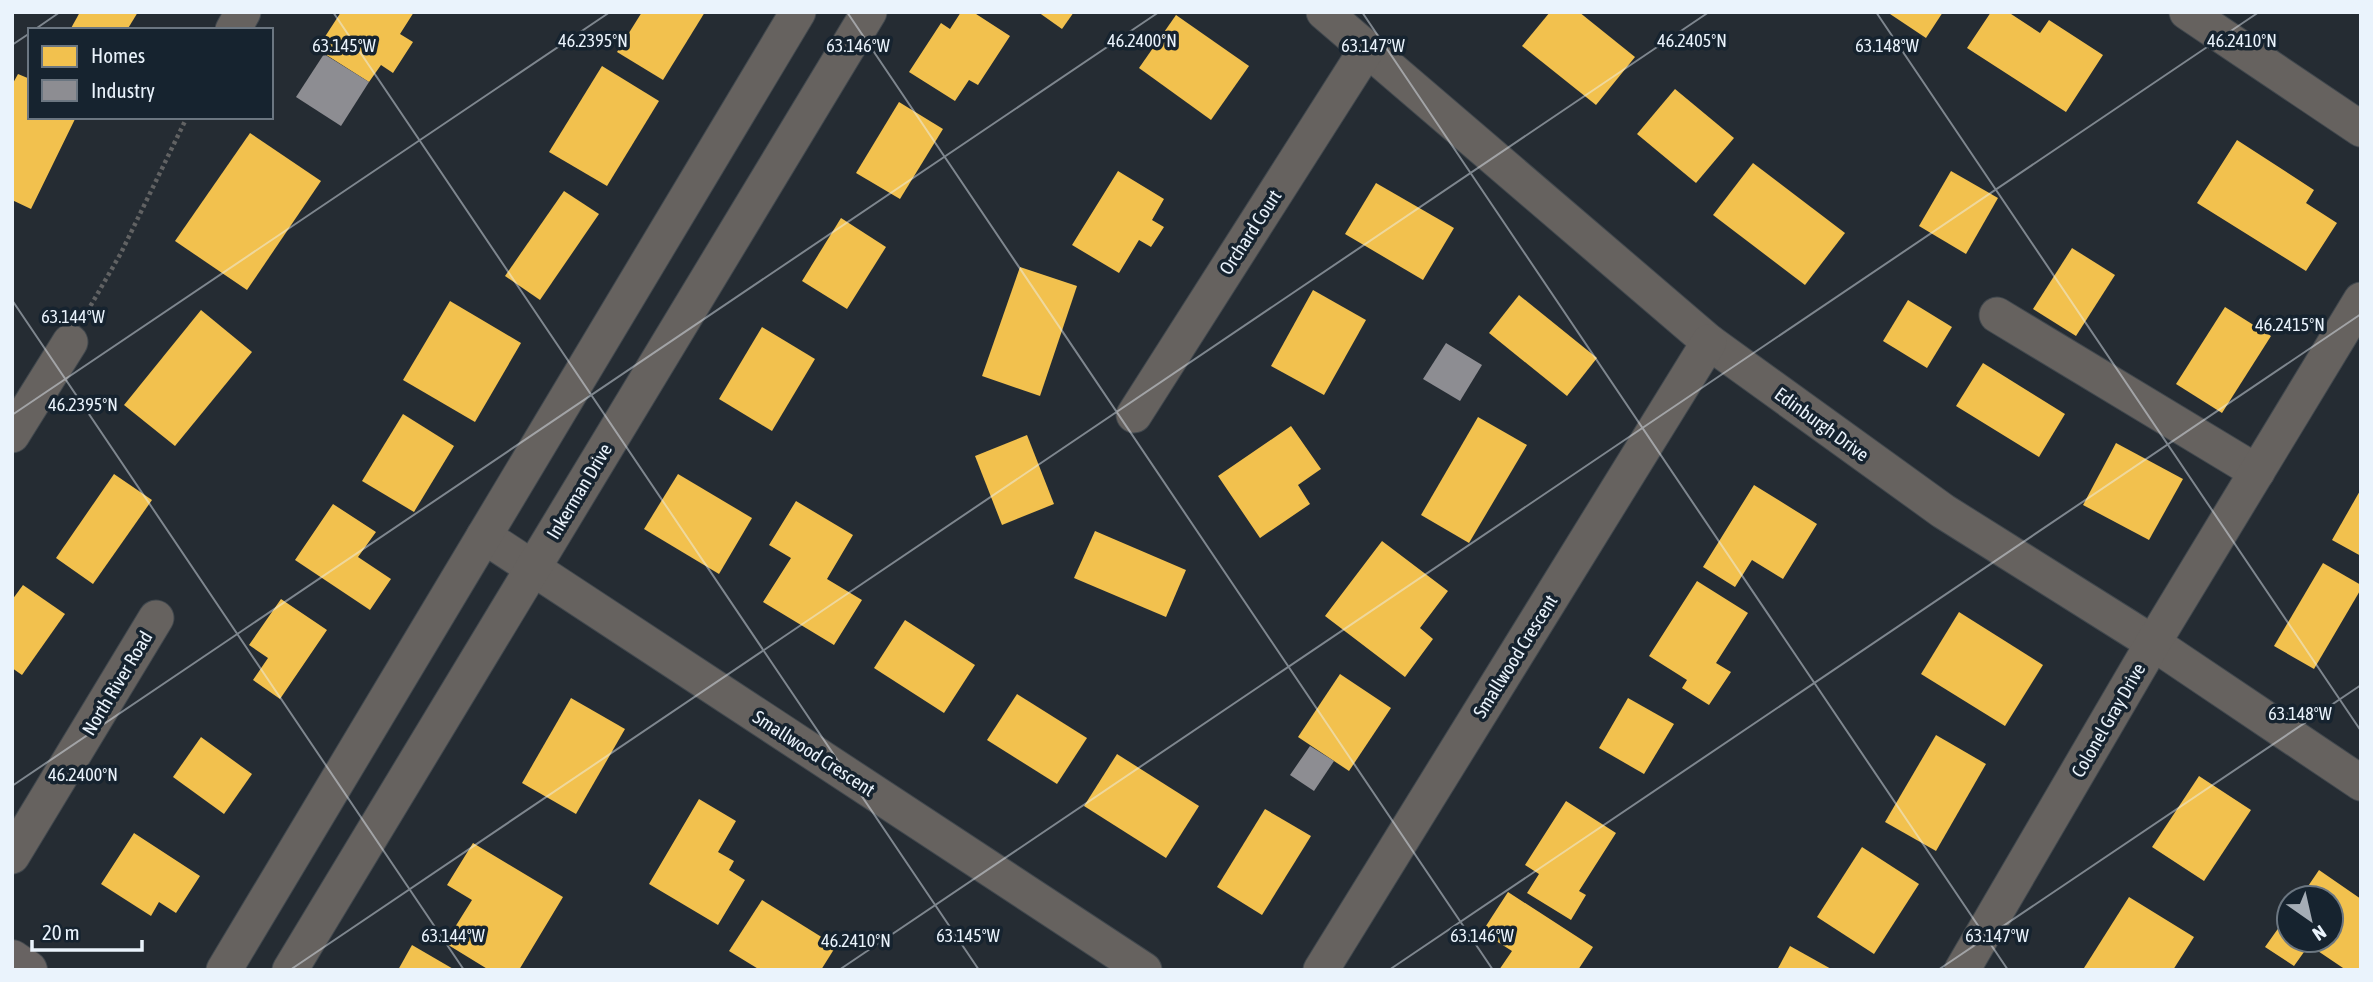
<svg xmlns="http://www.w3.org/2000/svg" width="2373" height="982" font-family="'Asap Condensed',sans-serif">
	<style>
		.homes { fill: #f2c14e }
		.industry { fill: #8d8d92 }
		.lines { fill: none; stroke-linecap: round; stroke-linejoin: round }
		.minor-casing { stroke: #41484e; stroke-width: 37 }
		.secondary-casing { stroke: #41484e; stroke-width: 40 }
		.path { stroke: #616263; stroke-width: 4.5; stroke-dasharray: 3.5 3.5; stroke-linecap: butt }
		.minor { stroke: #66625f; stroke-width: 35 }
		.secondary { stroke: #686362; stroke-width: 38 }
		.ticks { fill: none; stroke: #eaf3fc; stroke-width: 2; stroke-opacity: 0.45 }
		.labels { text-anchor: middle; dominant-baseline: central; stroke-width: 7; stroke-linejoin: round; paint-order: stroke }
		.street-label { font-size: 19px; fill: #eaf3fc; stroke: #16232f }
		.ticks-label { font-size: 18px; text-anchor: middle; fill: #eaf3fc; stroke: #16232f; stroke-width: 7; stroke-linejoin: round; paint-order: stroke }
	</style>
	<rect width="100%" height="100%" fill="#252c33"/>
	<!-- homes -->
	<g class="homes">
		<polygon points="80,12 138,12 127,30 70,30"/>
		<polygon points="341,12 414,12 400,34 413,42 393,73 381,65 369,82 317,49"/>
		<polygon points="642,12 705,12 663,80 617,52"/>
		<polygon points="961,12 973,12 1010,36 978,85 969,80 955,101 909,72 941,23 950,29"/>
		<polygon points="1038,12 1074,12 1062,29"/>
		<polygon points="1550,12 1579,12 1635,57 1596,105 1522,46"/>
		<polygon points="1887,12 1943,12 1926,38"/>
		<polygon points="1991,12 2008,12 2040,33 2049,20 2103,55 2066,112 1967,48"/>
		<polygon points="1176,15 1249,66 1211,120 1139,68"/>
		<polygon points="602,66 659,101 607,186 549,152"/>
		<polygon points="18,74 30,79 30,117 76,117 31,209 12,200 12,85"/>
		<polygon points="1675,89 1734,138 1696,183 1637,134"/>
		<polygon points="899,102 943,129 900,199 856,173"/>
		<polygon points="250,133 321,181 247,290 175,241"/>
		<polygon points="2237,140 2314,190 2306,203 2337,223 2306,271 2197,203"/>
		<polygon points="1753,163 1845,233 1805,285 1713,215"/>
		<polygon points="1118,171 1164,199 1152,220 1164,227 1151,247 1139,240 1119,273 1072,245"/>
		<polygon points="1951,171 1998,198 1966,254 1919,226"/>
		<polygon points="1376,183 1454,228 1423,280 1345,234"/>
		<polygon points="564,191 599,214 540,300 505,276"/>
		<polygon points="841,218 886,247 847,309 802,281"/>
		<polygon points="2072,248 2115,275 2076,336 2033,309"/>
		<polygon points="1020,267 1077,286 1040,396 982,376"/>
		<polygon points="1313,290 1366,320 1324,395 1271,366"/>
		<polygon points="1519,295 1597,358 1567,396 1489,333"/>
		<polygon points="1908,300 1952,327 1927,368 1883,341"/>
		<polygon points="450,301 521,343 475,422 403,380"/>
		<polygon points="2225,307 2271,336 2222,413 2176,384"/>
		<polygon points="201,310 252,352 175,446 124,405"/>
		<polygon points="762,327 815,359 772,431 719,399"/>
		<polygon points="1983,363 2065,414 2039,457 1956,406"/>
		<polygon points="403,414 454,446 414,512 362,481"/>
		<polygon points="1478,417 1527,445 1469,543 1421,515"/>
		<polygon points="1291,426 1321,469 1298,485 1310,504 1260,538 1218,476"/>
		<polygon points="1027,435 1054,504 1002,525 975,456"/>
		<polygon points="2116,443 2183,479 2149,540 2083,505"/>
		<polygon points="114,474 152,500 93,584 56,558"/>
		<polygon points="678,474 752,518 719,574 644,529"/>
		<polygon points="1754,485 1817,524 1783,579 1752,560 1735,587 1703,567"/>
		<polygon points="2361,489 2361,556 2332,540"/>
		<polygon points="796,501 853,535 827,579 862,600 834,645 763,602 791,558 769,545"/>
		<polygon points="333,504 376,532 358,557 391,579 370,610 295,560"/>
		<polygon points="1095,531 1186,570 1166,617 1074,578"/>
		<polygon points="1382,541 1448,591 1420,628 1433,639 1405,677 1325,616"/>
		<polygon points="2323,563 2361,585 2361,589 2314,669 2274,646"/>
		<polygon points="1697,581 1748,613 1716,663 1731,672 1709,705 1682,688 1687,680 1649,656"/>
		<polygon points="23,585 65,614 22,675 12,668 12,600"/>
		<polygon points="281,599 327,630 280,699 253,680 268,658 249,645"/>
		<polygon points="1959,612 2043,665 2005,726 1921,674"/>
		<polygon points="905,620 975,665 944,713 874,668"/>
		<polygon points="1340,674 1391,708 1349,771 1298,737"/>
		<polygon points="1017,694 1087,738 1057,784 987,740"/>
		<polygon points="571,698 625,729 576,814 522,783"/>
		<polygon points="1628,698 1674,724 1644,774 1599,748"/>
		<polygon points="1936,735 1986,764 1936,851 1885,822"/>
		<polygon points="201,737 252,774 224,814 173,777"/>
		<polygon points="1117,754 1199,806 1166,858 1084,806"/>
		<polygon points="2199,776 2251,810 2204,881 2152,847"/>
		<polygon points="699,799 736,821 718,852 734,861 729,870 745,880 718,925 649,884"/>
		<polygon points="1566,801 1616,833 1579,891 1586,895 1571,920 1527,893 1539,874 1525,865"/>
		<polygon points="1265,809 1311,836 1262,915 1217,887"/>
		<polygon points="134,833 200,876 176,913 159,902 151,916 101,884"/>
		<polygon points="473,843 563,897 519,970 489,970 445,943 472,900 447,885"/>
		<polygon points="1862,847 1919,884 1874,954 1817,917"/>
		<polygon points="2319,870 2361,899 2361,970 2346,970 2309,945 2294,966 2265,947 2289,913 2289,940 2331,940 2331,898 2300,898"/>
		<polygon points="1508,892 1593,947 1578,970 1499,970 1512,951 1482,932"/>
		<polygon points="2129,897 2194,937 2173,970 2088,970 2084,968"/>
		<polygon points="762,900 836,946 821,970 760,970 729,951"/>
		<polygon points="412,945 455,970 398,970"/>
		<polygon points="1790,946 1833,970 1777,970"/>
	</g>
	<!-- industry -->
	<g class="industry">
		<polygon points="324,54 369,82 341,126 296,97"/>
		<polygon points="1446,343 1482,365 1460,401 1423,379"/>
		<polygon points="1310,746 1334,761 1314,791 1290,775"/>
	</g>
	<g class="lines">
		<defs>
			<g id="minor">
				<polyline points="1324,12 1709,342 1943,511 2153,643 2361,783"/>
				<polyline points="2187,12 2361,129"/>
				<polyline points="233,30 243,12"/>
				<polyline points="1997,315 2257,472"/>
				<polyline points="1134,415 1367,49"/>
				<polyline points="12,435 70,342"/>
				<polyline points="484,536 1144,970"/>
				<polyline points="12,856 156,618"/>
				<polyline points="224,970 798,12"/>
				<polyline points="290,970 869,12"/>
				<polyline points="1321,970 1709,342"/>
				<polyline points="1962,970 2153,643 2361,300"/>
			</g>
			<polyline id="secondary" points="12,959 28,970"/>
		</defs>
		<!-- minor casing -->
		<use href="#minor" class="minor-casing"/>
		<!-- secondary casing -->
		<use href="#secondary" class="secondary-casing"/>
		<!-- path -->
		<polyline class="path" points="87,312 121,253 187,117"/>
		<!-- minor -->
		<use href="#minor" class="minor"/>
		<!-- secondary -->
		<use href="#secondary" class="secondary"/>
	</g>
	<!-- ticks -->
	<path class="ticks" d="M 333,12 L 979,970M 847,12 L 1493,970M 1362,12 L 2008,970M 1876,12 L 2361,731M 34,30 L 60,12M 12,45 L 30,33M 12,300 L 464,970M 12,415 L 610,12M 12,786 L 1159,12M 290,970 L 1709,12M 839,970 L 2259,12M 1389,970 L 2361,314M 1938,970 L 2361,685"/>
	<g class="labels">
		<!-- street labels -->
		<g class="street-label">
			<text transform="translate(1250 232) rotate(-57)">Orchard Court</text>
			<text transform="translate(1822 424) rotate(36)">Edinburgh Drive</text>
			<text transform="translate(579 491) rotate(-59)">Inkerman Drive</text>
			<text transform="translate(1515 656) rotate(-58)">Smallwood Crescent</text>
			<text transform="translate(117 683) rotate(-59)">North River Road</text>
			<text transform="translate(2108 720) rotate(-60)">Colonel Gray Drive</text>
			<text transform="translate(814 753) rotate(33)">Smallwood Crescent</text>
		</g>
	</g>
	<g class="ticks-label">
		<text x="593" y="47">46.2395°N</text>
		<text x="1142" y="47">46.2400°N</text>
		<text x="1692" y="47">46.2405°N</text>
		<text x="2242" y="47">46.2410°N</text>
		<text x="344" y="52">63.145°W</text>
		<text x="858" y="52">63.146°W</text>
		<text x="1373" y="52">63.147°W</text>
		<text x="1887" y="52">63.148°W</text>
		<text x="73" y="323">63.144°W</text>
		<text x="2290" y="331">46.2415°N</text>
		<text x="83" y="411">46.2395°N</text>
		<text x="2300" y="720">63.148°W</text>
		<text x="83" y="781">46.2400°N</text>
		<text x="453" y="942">63.144°W</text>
		<text x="968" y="942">63.145°W</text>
		<text x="1482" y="942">63.146°W</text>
		<text x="1997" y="942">63.147°W</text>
		<text x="856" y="947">46.2410°N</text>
	</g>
	<!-- border -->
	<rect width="2373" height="982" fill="none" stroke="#eaf3fc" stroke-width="28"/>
	<!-- legend -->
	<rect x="28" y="28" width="245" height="91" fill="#16232f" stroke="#6b7681" stroke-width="2"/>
	<rect x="42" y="46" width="35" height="21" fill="#f2c14e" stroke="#6b7681" stroke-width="2"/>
	<text x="91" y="63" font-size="21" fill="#eaf3fc">Homes</text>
	<rect x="42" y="80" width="35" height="21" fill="#8d8d92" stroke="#6b7681" stroke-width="2"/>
	<text x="91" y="98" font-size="21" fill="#eaf3fc">Industry</text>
	<!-- north arrow -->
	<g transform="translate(2310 919) rotate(146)"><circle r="33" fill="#16232f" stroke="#6b7681" stroke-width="2"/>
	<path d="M0-5L12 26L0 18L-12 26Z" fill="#a5adb6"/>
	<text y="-10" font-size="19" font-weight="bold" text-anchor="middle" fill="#eaf3fc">N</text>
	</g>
	<!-- scale -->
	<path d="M32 940v10h110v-10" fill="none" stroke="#eaf3fc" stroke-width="3.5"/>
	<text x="42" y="940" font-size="21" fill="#eaf3fc" stroke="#16232f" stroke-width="5" paint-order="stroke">20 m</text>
</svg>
